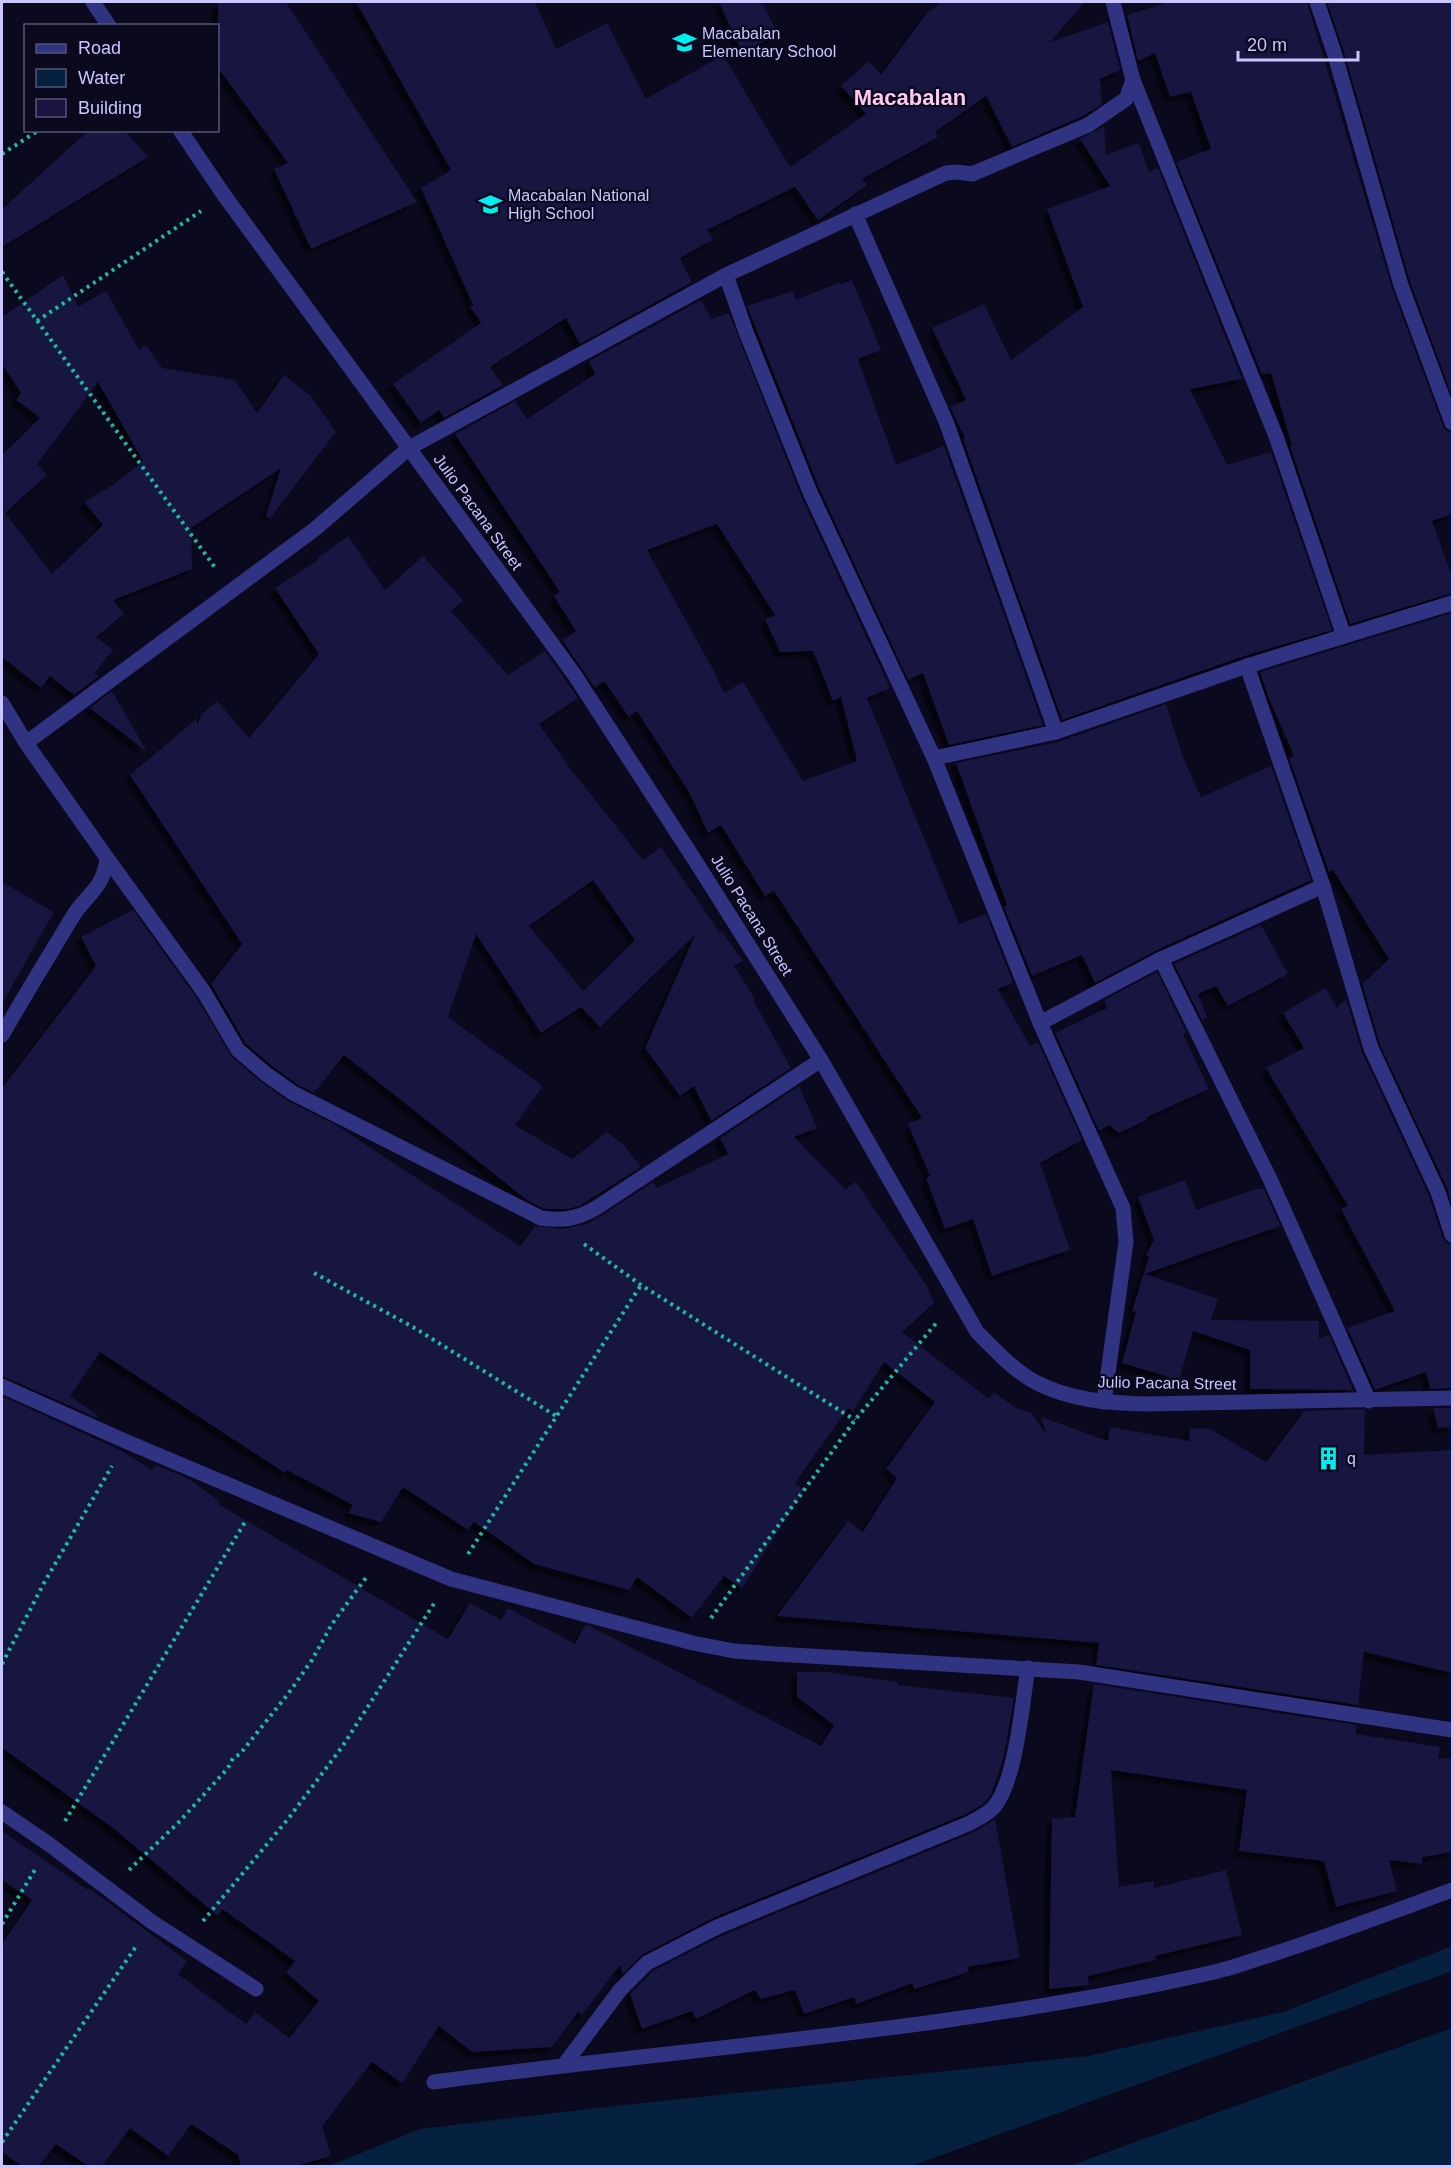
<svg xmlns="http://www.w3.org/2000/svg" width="1454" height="2168" font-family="Helvetica,sans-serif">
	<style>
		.water { fill: #062040 }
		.pier { fill: #0b091d }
		.building { fill: #191440; fill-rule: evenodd; filter: url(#shadow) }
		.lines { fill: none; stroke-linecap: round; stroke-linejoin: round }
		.path { stroke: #20b8a2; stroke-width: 4; stroke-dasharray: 3 4.5; stroke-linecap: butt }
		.minor { stroke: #2f3381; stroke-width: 15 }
		.tertiary { stroke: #2f3381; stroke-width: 15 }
		.labels { text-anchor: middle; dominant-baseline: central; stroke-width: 4.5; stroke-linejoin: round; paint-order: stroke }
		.poi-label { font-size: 16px; fill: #c7c6ff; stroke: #0b091d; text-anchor: start }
		.street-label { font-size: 16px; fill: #c7c6ff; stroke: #0b091d }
		.district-label { font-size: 22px; font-weight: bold; fill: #ffc8f0; stroke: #0b091d }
	</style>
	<defs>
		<filter id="shadow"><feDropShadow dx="-5.5" dy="5.5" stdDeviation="1.5" flood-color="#0009"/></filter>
	</defs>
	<rect width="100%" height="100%" fill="#0b091d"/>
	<!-- water -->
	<polygon class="water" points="1452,1946 1452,2166 329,2166 420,2129 605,2107 1088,2056 1283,2012"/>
	<!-- pier -->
	<polygon class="pier" points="1452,1971 1452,2028 1069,2166 911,2166"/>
	<!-- building -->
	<g class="building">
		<polygon points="218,2 286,2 417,202 311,249 274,169 288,163 218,68"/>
		<polygon points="356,2 535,2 556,49 607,23 646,99 723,55 790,167 866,114 841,86 869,61 881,75 927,13 942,2 1085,2 1050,42 1108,22 1120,70 1100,79 1102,104 1083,116 1012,147 986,96 935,132 938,137 862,179 867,185 818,220 795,187 707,230 713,239 680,258 692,282 580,344 566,318 490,367 503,385 444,418 439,410 421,423 393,384 481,323 470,306 473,305 421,188 451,170"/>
		<polygon points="719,2 762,2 778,35 742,52"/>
		<polygon points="1168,2 1307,2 1392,288 1443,426 1446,431 1452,432 1452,514 1432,521 1452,577 1452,593 1350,624 1290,446 1292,446 1271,373 1262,375 1176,162 1211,149 1191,92 1170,97 1155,53 1138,61 1127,15"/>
		<polygon points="1327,2 1452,2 1452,396 1410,282 1343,49"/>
		<polygon points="1104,126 1106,155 1139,143 1149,172 1158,168 1242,379 1190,389 1227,465 1271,452 1332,630 1238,658 1062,720 963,439 965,438 950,407 966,400 932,328 984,304 1011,360 1083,307 1047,209 1110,186 1080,139"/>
		<polygon points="89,130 124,130 148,157 2,247 2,209"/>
		<path d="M 63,275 L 78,307 L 106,291 L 139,350 L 146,345 L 162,368 L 235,380 L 257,413 L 284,375 L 311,396 L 336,432 L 270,518 L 266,516 L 281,468 L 191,528 L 192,569 L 113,600 L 124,614 L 96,637 L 113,650 L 94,674 L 99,676 L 74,695 L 50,676 L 41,688 L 2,657 L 2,455 L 40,418 L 16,400 L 21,393 L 2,364 L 2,317 ZM 98,382 L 143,461 L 113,485 L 84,502 L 103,525 L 52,574 L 5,513 L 47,475 L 37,464 Z"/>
		<polygon points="852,280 881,350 858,359 896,465 944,446 1043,725 949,745 923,673 908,680 819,488 747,306 793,291 796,300 840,282 841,284"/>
		<path d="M 701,300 L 711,319 L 729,313 L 801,496 L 890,688 L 867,698 L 959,924 L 986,914 L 1013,983 L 998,989 L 1030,1046 L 1038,1042 L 1082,1140 L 1040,1163 L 1070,1250 L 992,1276 L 973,1219 L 945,1229 L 926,1178 L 930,1176 L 908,1124 L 922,1118 L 774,891 L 765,896 L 721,825 L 708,833 L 689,792 L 637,711 L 629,717 L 604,681 L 595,688 L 562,640 L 576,631 L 554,596 L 560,592 L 455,434 L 515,401 L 527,419 L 595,374 L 589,361 ZM 717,524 L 775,615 L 765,619 L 780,652 L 813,651 L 833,701 L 841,697 L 857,761 L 803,781 L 743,682 L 724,693 L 715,673 L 647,550 Z"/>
		<path d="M 348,536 L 385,590 L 423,556 L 463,600 L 451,611 L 508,675 L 545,651 L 578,698 L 539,724 L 572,771 L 643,860 L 661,847 L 720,933 L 722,932 L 743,961 L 734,966 L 755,999 L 753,1000 L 791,1068 L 711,1121 L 694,1086 L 680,1096 L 645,1048 L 695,935 L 600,1027 L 581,1007 L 541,1033 L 476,934 L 448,1017 L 543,1086 L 515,1125 L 572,1159 L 607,1132 L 623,1144 L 641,1167 L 579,1206 L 568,1209 L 544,1209 L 527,1200 L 344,1055 L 314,1093 L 298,1085 L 272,1066 L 246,1044 L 211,984 L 242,944 L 130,775 L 197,718 L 197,726 L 201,715 L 217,701 L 249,738 L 319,654 L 275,588 L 318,560 L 317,558 ZM 593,880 L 635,940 L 583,991 L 529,926 Z"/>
		<polygon points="1452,613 1452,1205 1447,1188 1380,1045 1362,984 1389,959 1333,870 1329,872 1289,758 1294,756 1268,696 1260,672"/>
		<polygon points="112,691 146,750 146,751 90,708"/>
		<polygon points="1166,704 1183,757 1201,797 1271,766 1311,880 1157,950 1095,983 1082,955 1032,976 1004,907 1007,905 956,763 1058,742"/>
		<polygon points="2,882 54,912 2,1004"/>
		<polygon points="133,910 196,997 232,1057 260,1081 288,1101 336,1125 520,1246 535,1226 563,1229 586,1224 601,1216 653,1182 657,1188 728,1154 720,1138 799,1086 817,1128 794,1137 845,1189 856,1182 927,1286 934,1303 902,1332 989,1399 994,1392 1016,1408 1031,1413 1046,1433 1041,1417 1108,1441 1110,1427 1189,1441 1190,1428 1210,1429 1266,1462 1304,1411 1365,1409 1364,1455 1452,1450 1452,1673 1364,1652 1358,1705 1096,1665 1099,1643 777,1616 848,1521 863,1532 897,1478 886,1469 935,1402 884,1362 853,1411 848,1408 795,1483 804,1490 742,1588 724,1576 692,1618 637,1577 629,1590 534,1564 474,1522 468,1530 403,1487 381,1522 348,1513 353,1505 287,1470 285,1473 100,1352 70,1396 97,1415 97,1418 2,1376 2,1088 96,966 81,937"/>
		<polygon points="1261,925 1288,974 1228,1006 1216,986 1198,994 1207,1017 1202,1020 1174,964"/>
		<polygon points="1157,972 1186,1032 1183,1034 1209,1089 1147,1117 1148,1119 1119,1133 1109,1125 1099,1131 1055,1033 1107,1008 1104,1000"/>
		<polygon points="1325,988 1337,1008 1346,999 1362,1052 1429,1196 1443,1238 1446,1243 1452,1244 1452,1388 1430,1389 1426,1372 1375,1390 1347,1328 1395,1311 1341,1209 1348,1206 1266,1068 1304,1048 1283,1013"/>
		<polygon points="1185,1180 1196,1210 1256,1189 1264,1189 1280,1226 1145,1274 1218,1299 1211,1320 1319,1321 1319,1339 1329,1335 1353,1390 1250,1389 1250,1350 1193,1331 1179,1380 1122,1363 1136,1312 1132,1311 1149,1257 1146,1255 1154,1240 1138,1197"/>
		<polygon points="2,1396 122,1451 152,1470 156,1465 187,1478 220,1501 218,1504 448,1639 470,1603 501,1620 508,1608 575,1644 585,1625 588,1625 821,1746 834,1725 797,1697 797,1672 827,1672 898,1682 898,1685 1014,1698 1003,1759 991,1794 983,1804 966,1814 713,1918 642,1955 623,1974 620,1965 582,2015 578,2012 552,2047 472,2052 439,2026 402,2083 372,2062 322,2126 331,2156 296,2166 241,2166 238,2155 191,2124 168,2156 130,2128 102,2166 88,2166 56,2144 39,2166 22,2166 2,2152 2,1944 32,1900 2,1880 2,1831 88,1890 89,1888 187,1961 178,1974 246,2024 255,2012 289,2038 319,2001 286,1973 295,1961 222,1909 218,1916 113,1828 2,1748"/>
		<polygon points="1433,1408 1452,1408 1452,1427 1438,1428"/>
		<polygon points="1094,1684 1356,1725 1356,1734 1440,1747 1438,1758 1452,1759 1452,1852 1423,1857 1422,1864 1389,1860 1397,1891 1336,1907 1324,1861 1239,1851 1247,1790 1111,1770 1119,1887 1153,1881 1154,1888 1226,1870 1242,1935 1155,1956 1156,1960 1088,1976 1089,1985 1049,1989 1052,1819 1075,1817"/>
		<polygon points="995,1819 1020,1958 968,1967 969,1972 914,1989 912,1983 857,2004 854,1997 804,2014 795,1990 761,1999 755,1990 696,2019 692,2011 642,2029 630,1994 653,1971 721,1936 974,1832"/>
	</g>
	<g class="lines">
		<!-- path -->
		<g class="path">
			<polyline points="2,154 39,130"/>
			<polyline points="2,272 216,569"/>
			<polyline points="37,321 201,211"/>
			<polyline points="584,1244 641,1285 855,1420"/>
			<polyline points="314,1273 413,1327 556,1416"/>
			<polyline points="468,1554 641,1285"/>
			<polyline points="711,1618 855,1420 938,1321"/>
			<polyline points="2,1664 44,1583 112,1466"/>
			<polyline points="65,1821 245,1522"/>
			<polyline points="129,1870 179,1822 228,1768 233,1758 240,1754 288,1694 312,1660 332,1624 368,1575"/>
			<polyline points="203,1921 288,1819 342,1747 435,1602"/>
			<polyline points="2,1924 36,1868"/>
			<polyline points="2,2142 137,1945"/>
		</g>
		<!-- minor -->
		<g class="minor">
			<polyline points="1317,2 1334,52 1401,285 1452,423"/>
			<polyline points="1133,80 1277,439 1344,636"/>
			<polyline points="855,214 947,424 1056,732"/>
			<polyline points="726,275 746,332 810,492 934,758 1040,1023 1161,959 1323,886"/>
			<polyline points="1247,666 1323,886 1371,1048 1438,1192 1452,1235"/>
			<path d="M 2,703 L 26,743 L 107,858 L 204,992 L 238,1050 L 266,1074 L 293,1093 L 541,1218 C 563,1221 577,1219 596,1208 L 821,1060"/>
			<polyline points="26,743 315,529 409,448 726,275 946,173 957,172 972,174 1088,125 1126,99 1133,80 1113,2"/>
			<polyline points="934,758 1056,732 1247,666 1452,603"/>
			<polyline points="1161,959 1270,1179 1369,1401"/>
			<polyline points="1040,1023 1123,1208 1126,1242 1104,1402"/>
			<path d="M 2,1035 C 25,995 49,956 73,916 C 87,894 104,888 107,858"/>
			<polyline points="2,1386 125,1441 451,1579 693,1643 734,1651 776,1654 1079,1672 1452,1730"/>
			<polyline points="2,1812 50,1845 152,1922 256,1989"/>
			<path d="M 564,2065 L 620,1990 L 647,1963 L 717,1927 L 970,1823 C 978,1818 988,1814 994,1807 C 1016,1781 1022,1704 1028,1668"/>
			<path d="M 434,2082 C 693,2047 955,2031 1210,1973 C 1230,1969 1250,1961 1270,1955 C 1332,1935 1392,1912 1452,1890"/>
		</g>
		<!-- tertiary -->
		<g class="tertiary">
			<polyline points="93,2 109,26"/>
			<path d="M 180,130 L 224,195 L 574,674 L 696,862 L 821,1060 L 977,1332 C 995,1350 1014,1371 1037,1383 C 1071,1400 1107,1403 1145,1404 L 1452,1398"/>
		</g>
	</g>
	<!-- icons -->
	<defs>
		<symbol id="school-bare" viewBox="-9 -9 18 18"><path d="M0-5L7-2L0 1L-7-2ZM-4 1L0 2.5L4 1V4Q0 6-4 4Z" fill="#00eef1" stroke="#0b091d" stroke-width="2.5" paint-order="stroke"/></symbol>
		<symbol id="building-bare" viewBox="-9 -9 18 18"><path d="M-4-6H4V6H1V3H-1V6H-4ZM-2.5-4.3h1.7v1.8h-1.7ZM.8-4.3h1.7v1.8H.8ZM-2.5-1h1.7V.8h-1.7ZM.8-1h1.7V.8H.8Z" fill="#00eef1" stroke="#0b091d" stroke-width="2.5" paint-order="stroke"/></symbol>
	</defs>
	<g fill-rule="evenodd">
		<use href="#school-bare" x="668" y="26" width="33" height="33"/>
		<use href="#school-bare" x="474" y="188" width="33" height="33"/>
		<use href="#building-bare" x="1312" y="1442" width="33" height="33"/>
	</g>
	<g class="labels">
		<!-- poi labels -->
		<g class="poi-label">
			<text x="702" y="33">Macabalan<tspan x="702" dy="18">Elementary School</tspan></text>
			<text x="508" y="195">Macabalan National<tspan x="508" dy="18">High School</tspan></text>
			<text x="1347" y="1458">q</text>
		</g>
		<!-- street labels -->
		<g class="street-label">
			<text transform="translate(478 512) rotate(54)">Julio Pacana Street</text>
			<text transform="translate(752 915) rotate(58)">Julio Pacana Street</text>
			<text transform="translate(1167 1383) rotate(1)">Julio Pacana Street</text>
		</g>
		<!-- district labels -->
		<g class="district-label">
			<text x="910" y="97">Macabalan</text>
		</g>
	</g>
	<!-- border -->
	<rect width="1454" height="2168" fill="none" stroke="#c7c6ff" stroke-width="6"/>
	<!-- legend -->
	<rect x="24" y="24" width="195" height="108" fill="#0b091d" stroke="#565577" stroke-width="1.5"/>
	<rect x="36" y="44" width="30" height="9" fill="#2f3381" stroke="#565577" stroke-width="1.5"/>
	<text x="78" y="54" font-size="18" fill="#c7c6ff">Road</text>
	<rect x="36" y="69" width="30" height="18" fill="#062040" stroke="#565577" stroke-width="1.5"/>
	<text x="78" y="84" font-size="18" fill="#c7c6ff">Water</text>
	<rect x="36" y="99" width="30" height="18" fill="#191440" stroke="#565577" stroke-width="1.5"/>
	<text x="78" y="114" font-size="18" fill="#c7c6ff">Building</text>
	<!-- scale -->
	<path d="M1238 51v9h120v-9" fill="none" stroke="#c7c6ff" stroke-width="3"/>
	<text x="1247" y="51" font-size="18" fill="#c7c6ff" stroke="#0b091d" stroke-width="4.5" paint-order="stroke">20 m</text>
</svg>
